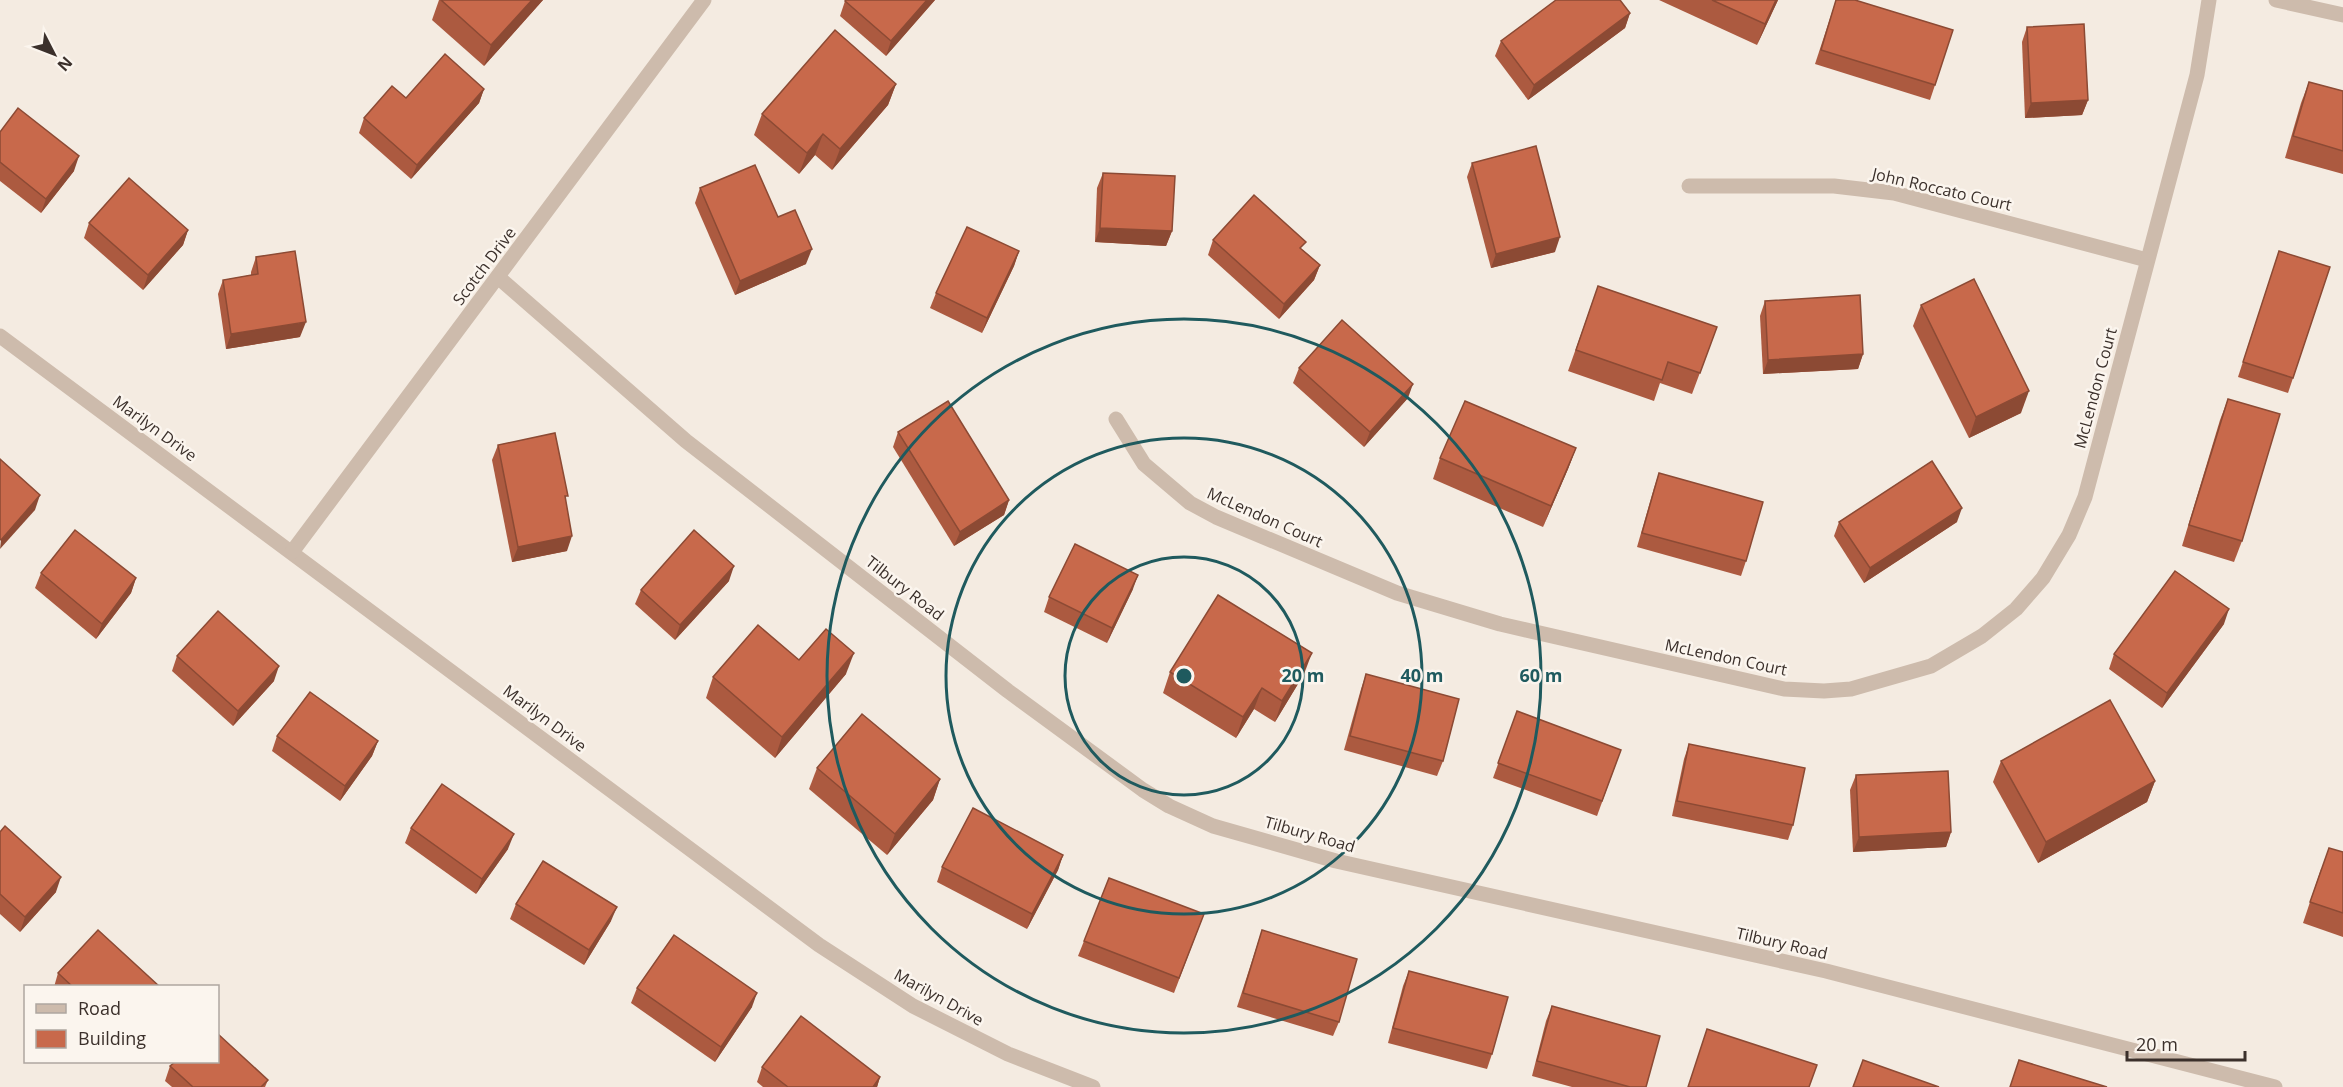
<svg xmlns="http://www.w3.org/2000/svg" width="2343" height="1087" font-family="'Open Sans',sans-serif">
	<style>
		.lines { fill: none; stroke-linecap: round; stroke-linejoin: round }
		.minor { stroke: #cdbbac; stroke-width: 15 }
		.wall { fill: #ac5a40 }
		.shaded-wall { fill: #8c4a34 }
		.building { fill: #c8694b; stroke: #8c4a34; stroke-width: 1.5 }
		.ring { fill: none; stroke: #1f5a5e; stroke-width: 3 }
		.labels { text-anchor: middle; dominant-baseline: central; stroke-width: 5; stroke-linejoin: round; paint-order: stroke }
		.street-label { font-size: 16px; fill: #3b302b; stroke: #fbf5ee }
		.centre { fill: #1f5a5e; stroke: #fbf5ee; stroke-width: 3 }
		.ring-label { font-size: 18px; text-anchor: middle; font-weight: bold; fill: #1f5a5e; stroke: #fbf5ee; stroke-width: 5; stroke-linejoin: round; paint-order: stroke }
	</style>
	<rect width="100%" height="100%" fill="#f4ebe1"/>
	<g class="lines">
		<!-- minor -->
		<g class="minor">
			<polyline points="2276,0 2343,15"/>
			<polyline points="1689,186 1834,186 1894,193 2147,260"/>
			<polyline points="498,277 686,441 1008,691 1143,790 1169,806 1213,826 1336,861 1826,971 2275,1087"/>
			<polyline points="0,336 819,945 913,1006 1008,1054 1093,1087"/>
			<polyline points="1116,419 1144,464 1190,503 1216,517 1397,593 1500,624 1784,689 1824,691 1851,689 1931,666 1982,636 2016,609 2043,578 2069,535 2085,497 2197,75 2209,0"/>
			<polyline points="292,552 704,0"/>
		</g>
	</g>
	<!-- wall -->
	<g class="wall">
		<polygon points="439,0 543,0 484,66 432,20"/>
		<polygon points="935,0 886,56 840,16 845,1"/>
		<polygon points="1659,0 1778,0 1757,45"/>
		<polygon points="1836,0 1935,85 1930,100 1815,64"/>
		<polygon points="1630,13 1625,28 1528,100 1495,56 1501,41"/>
		<polygon points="2027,27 2088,100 2082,115 2025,118 2022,42"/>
		<polygon points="2309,82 2343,91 2343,174 2285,158 2301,103"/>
		<polygon points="896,84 888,105 832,170 815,155 799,174 754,135 762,114"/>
		<polygon points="484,89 479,103 411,179 359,133 364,118 406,98"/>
		<polygon points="0,132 74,171 41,213 0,181"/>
		<polygon points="1472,163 1555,252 1491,268 1467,177"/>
		<polygon points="1103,173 1172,231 1166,246 1095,242 1097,188"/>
		<polygon points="700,188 778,217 806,264 735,295 695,203"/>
		<polygon points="89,223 188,230 183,245 143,290 84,238"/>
		<polygon points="1213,240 1303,250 1320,265 1314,280 1279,319 1208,255"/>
		<polygon points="1019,251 1014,266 982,333 930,308 936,293"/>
		<polygon points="2279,251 2293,378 2288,393 2238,377"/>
		<polygon points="256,257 300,337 226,349 218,294 223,280 251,275 251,272"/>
		<polygon points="1598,286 1717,327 1692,394 1660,383 1654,401 1568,371"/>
		<polygon points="1765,301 1863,354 1858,369 1763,374 1760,316"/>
		<polygon points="1921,305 2021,413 1969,438 1913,326"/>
		<polygon points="1299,368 1408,398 1364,447 1293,383"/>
		<polygon points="2228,399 2242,541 2234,562 2182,546 2220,420"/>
		<polygon points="898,432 1009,500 1004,515 954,546 893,447"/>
		<polygon points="498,445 566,502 567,551 512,562 492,460"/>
		<polygon points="1576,448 1568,469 1543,527 1433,479 1440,458"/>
		<polygon points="1659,473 1746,561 1741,576 1637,547 1654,488"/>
		<polygon points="1839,522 1957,522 1864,583 1834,536"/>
		<polygon points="41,573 136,578 131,593 96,639 35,588"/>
		<polygon points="729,581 675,640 635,604 641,590"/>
		<polygon points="1133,589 1107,643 1044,612 1049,597"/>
		<polygon points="2224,624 2162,708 2109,669 2114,654"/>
		<polygon points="177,656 274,681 233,726 172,671"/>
		<polygon points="799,660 846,674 775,758 706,698 713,677"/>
		<polygon points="1170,672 1304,674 1275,722 1254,709 1236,738 1163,693"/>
		<polygon points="1366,674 1443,761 1437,776 1344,750 1361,689"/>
		<polygon points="1517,711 1621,750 1597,816 1493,778"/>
		<polygon points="277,736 378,741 372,756 340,801 272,751"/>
		<polygon points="1689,744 1793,825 1788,840 1672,816 1684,759"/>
		<polygon points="2001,761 2155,781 2147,802 2038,863 1993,782"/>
		<polygon points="817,768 940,779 933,800 887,855 809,789"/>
		<polygon points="1856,775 1951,832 1946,847 1853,852 1850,790"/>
		<polygon points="411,828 508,849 476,894 405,843"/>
		<polygon points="0,832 56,892 20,932 0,914"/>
		<polygon points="2343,852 2343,937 2303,923 2321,869"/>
		<polygon points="1063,855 1058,870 1027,929 937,882 942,867"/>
		<polygon points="516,904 611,921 584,965 510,919"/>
		<polygon points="1204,914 1174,993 1078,956 1084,941"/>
		<polygon points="1262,930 1339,1022 1333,1036 1237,1007"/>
		<polygon points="1409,971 1492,1054 1487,1069 1388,1043 1403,986"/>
		<polygon points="58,973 160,987 54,987"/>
		<polygon points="637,988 752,1007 715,1062 631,1003"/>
		<polygon points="1552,1006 1646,1087 1572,1087 1532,1076 1546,1021"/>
		<polygon points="170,1066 268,1080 265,1087 172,1087 165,1081"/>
		<polygon points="762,1067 880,1077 877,1087 763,1087 757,1082"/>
	</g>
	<!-- shaded-wall -->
	<g class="shaded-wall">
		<polygon points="532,0 543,0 484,66 491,45"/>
		<polygon points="927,0 935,0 886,56 891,41"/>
		<polygon points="1776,0 1778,0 1757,45 1765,24"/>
		<polygon points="1630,13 1625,28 1528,100 1534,85"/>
		<polygon points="896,84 888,105 832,170 840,149"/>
		<polygon points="484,89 479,103 411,179 417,165"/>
		<polygon points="2088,100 2082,115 2025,118 2031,103"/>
		<polygon points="823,134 815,155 799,174 807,153"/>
		<polygon points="79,156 74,171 41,213 46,199"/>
		<polygon points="1100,228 1172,231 1166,246 1095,242"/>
		<polygon points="188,230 183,245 143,290 148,275"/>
		<polygon points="1560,237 1555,252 1491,268 1496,254"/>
		<polygon points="812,249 806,264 735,295 740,281"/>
		<polygon points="1019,251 1014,266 982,333 987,318"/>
		<polygon points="1320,265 1314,280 1279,319 1284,304"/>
		<polygon points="306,322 300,337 226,349 231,334"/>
		<polygon points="1863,354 1858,369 1763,374 1768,360"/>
		<polygon points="1413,384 1408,398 1364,447 1370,432"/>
		<polygon points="2029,391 2021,413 1969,438 1976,417"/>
		<polygon points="1576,448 1568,469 1543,527 1551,506"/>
		<polygon points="40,495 35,510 0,549 1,540"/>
		<polygon points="1009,500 1004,515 954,546 960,532"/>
		<polygon points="1962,508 1957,522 1864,583 1870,568"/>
		<polygon points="572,536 567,551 512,562 518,547"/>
		<polygon points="734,566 729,581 675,640 680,625"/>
		<polygon points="1138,575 1133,589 1107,643 1112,628"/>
		<polygon points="136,578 131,593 96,639 102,624"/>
		<polygon points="2229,609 2224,624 2162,708 2167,693"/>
		<polygon points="854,653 846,674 775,758 782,737"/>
		<polygon points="1312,653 1304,674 1275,722 1282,701"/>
		<polygon points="279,666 274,681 233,726 238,711"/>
		<polygon points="1262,688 1254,709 1236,738 1243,717"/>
		<polygon points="378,741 372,756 340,801 345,786"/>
		<polygon points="940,779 933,800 887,855 895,834"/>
		<polygon points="2155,781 2147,802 2038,863 2046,842"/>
		<polygon points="1951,832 1946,847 1853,852 1859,837"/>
		<polygon points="514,834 508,849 476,894 482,879"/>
		<polygon points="1063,855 1058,870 1027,929 1032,914"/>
		<polygon points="61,877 56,892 20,932 25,917"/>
		<polygon points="617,907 611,921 584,965 589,950"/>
		<polygon points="757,993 752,1007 715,1062 721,1047"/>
		<polygon points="880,1077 877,1087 873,1087"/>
	</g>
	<!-- building -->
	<g class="building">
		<polygon points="441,0 532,0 491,45"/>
		<polygon points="846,0 927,0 891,41 845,1"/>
		<polygon points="1556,0 1620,0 1630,13 1534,85 1501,41"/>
		<polygon points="1712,0 1776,0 1765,24"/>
		<polygon points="1836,0 1855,0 1953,30 1935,85 1821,50"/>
		<polygon points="2084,24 2088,100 2031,103 2027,27"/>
		<polygon points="835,30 896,84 840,149 823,134 807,153 762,114"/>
		<polygon points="445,54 484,89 417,165 364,118 392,86 406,98"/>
		<polygon points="2309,82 2343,91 2343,151 2293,136"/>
		<polygon points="18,108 79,156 46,199 0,162 0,132"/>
		<polygon points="1536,146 1560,237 1496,254 1472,163"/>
		<polygon points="755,165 778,217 795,210 812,249 740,281 700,188"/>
		<polygon points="1103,173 1175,176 1172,231 1100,228"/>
		<polygon points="129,178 188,230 148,275 89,223"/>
		<polygon points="1254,195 1306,242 1300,248 1320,265 1284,304 1213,240"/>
		<polygon points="967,227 1019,251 987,318 936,293"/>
		<polygon points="295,251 306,322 231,334 223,280 258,274 256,257"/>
		<polygon points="2279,251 2330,267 2293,378 2243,362"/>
		<polygon points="1974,279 2029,391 1976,417 1921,305"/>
		<polygon points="1598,286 1717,327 1700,373 1668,362 1662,380 1576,350"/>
		<polygon points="1860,295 1863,354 1768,360 1765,301"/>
		<polygon points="1342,320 1413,384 1370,432 1299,368"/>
		<polygon points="2228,399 2280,414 2242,541 2189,525"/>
		<polygon points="948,401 1009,500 960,532 898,432"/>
		<polygon points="1465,401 1576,448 1551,506 1440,458"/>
		<polygon points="555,433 568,496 565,496 572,536 518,547 498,445"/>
		<polygon points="0,459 40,495 1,540 0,539"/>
		<polygon points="1932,461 1962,508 1870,568 1839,522"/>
		<polygon points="1659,473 1763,502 1746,561 1642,533"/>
		<polygon points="75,530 136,578 102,624 41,573"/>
		<polygon points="694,530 734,566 680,625 641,590"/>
		<polygon points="1075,544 1138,575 1112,628 1049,597"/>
		<polygon points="2175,571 2229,609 2167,693 2114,654"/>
		<polygon points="1218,595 1312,653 1282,701 1262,688 1243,717 1170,672"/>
		<polygon points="218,611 279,666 238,711 177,656"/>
		<polygon points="758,625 799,660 826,629 854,653 782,737 713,677"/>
		<polygon points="1366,674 1459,699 1443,761 1350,736"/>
		<polygon points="310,692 378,741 345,786 277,736"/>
		<polygon points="2110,700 2155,781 2046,842 2001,761"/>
		<polygon points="1517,711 1621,750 1602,801 1498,763"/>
		<polygon points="862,714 940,779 895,834 817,768"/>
		<polygon points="1689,744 1805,768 1793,825 1677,801"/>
		<polygon points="1948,771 1951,832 1859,837 1856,775"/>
		<polygon points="442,784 514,834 482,879 411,828"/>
		<polygon points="973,808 1063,855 1032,914 942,867"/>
		<polygon points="5,826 61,877 25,917 0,894 0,832"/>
		<polygon points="2329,848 2343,852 2343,913 2310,902"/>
		<polygon points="543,861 617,907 589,950 516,904"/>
		<polygon points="1109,878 1204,914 1179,978 1084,941"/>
		<polygon points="98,930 160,987 73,987 58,973"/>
		<polygon points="1262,930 1357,959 1339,1022 1243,993"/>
		<polygon points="674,935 757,993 721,1047 637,988"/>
		<polygon points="1409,971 1508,997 1492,1054 1393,1028"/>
		<polygon points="1552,1006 1660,1036 1646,1087 1630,1087 1537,1061"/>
		<polygon points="801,1016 880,1077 873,1087 788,1087 762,1067"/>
		<polygon points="1707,1029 1817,1065 1809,1087 1688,1087"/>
		<polygon points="218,1034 268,1080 261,1087 193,1087 170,1066 175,1062 218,1062"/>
		<polygon points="1863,1060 1939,1087 1853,1087"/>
		<polygon points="2019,1060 2107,1087 2010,1087"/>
	</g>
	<!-- distance rings -->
	<g class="ring">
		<circle cx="1184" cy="676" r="119"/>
		<circle cx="1184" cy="676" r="238"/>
		<circle cx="1184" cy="676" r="357"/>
	</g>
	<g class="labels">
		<!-- street labels -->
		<g class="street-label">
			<text transform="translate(1942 189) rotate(13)">John Roccato Court</text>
			<text transform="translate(484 266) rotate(-53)">Scotch Drive</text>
			<text transform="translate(2095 388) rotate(-75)">McLendon Court</text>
			<text transform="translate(155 428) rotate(36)">Marilyn Drive</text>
			<text transform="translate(1265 517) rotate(24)">McLendon Court</text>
			<text transform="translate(905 588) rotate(38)">Tilbury Road</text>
			<text transform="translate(1726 657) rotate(12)">McLendon Court</text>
			<text transform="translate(545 718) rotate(37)">Marilyn Drive</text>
			<text transform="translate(1310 834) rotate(16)">Tilbury Road</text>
			<text transform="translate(1782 943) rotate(13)">Tilbury Road</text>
			<text transform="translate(939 997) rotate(29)">Marilyn Drive</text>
		</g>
	</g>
	<circle cx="1184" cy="676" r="9" class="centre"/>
	<g class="ring-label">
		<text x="1303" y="682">20 m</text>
		<text x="1422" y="682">40 m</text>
		<text x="1541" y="682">60 m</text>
	</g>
	<!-- legend -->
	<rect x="24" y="985" width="195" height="78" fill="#fbf5ee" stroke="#aea6a0" stroke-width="1.5"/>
	<rect x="36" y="1004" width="30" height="9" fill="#cdbbac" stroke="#aea6a0" stroke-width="1.5"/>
	<text x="78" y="1015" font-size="18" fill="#3b302b">Road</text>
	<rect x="36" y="1030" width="30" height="18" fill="#c8694b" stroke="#aea6a0" stroke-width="1.5"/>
	<text x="78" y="1045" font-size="18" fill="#3b302b">Building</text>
	<!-- north arrow -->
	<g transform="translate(54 54) rotate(132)" stroke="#fbf5ee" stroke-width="4.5" paint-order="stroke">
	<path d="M0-4.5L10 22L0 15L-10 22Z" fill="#3b302b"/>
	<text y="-9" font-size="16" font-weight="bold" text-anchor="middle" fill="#3b302b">N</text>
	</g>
	<!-- scale -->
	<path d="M2127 1051v9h118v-9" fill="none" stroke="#3b302b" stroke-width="3"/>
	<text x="2136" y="1051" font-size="18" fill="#3b302b" stroke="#fbf5ee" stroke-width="4.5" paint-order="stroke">20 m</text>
</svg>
